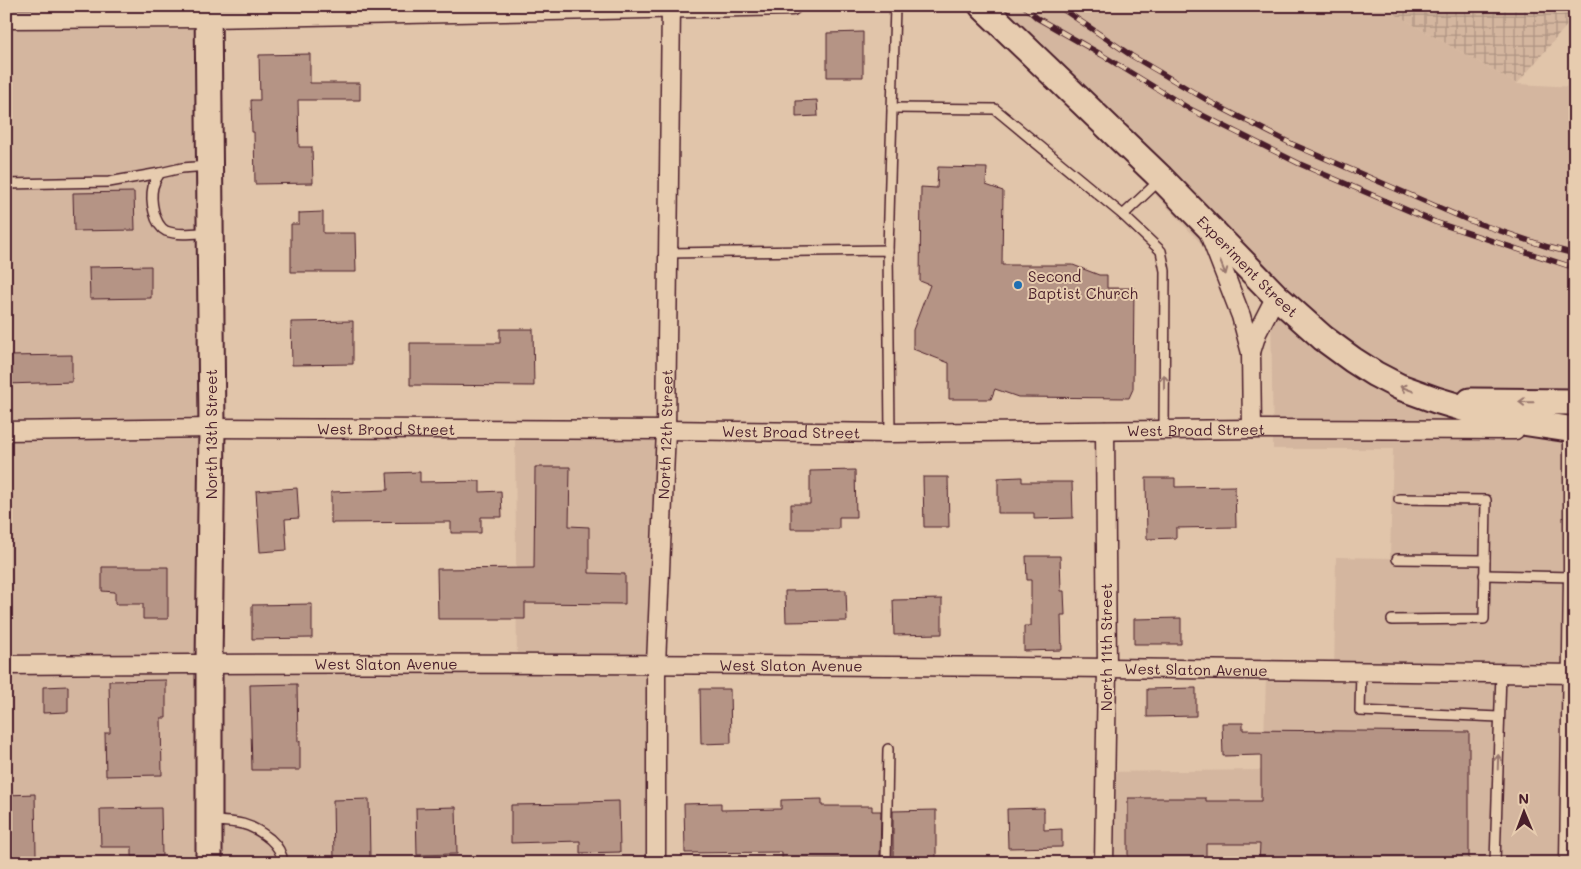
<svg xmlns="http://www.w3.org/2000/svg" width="1581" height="869" font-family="Mali,sans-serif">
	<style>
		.built { fill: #d4b69f }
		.industrial { fill: url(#industrial-grid) }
		.building { fill: #b59485; stroke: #4a1f2b }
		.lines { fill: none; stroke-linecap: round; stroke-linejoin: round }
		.lane-casing { stroke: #4a1f2b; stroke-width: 12 }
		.street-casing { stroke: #4a1f2b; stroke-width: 21 }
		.secondary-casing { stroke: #4a1f2b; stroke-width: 29 }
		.lane { stroke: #e7ccaf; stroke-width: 9 }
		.street { stroke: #e7ccaf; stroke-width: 18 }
		.secondary { stroke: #e7ccaf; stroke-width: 25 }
		.rail-casing { stroke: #4a1f2b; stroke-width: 5.5 }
		.rail { stroke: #e7ccaf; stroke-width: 4; stroke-dasharray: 11; stroke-linecap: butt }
		.oneway { stroke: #98766d }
		.poi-dot { fill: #1f6fb2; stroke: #e7ccaf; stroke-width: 2 }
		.labels { text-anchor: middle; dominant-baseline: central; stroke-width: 4; stroke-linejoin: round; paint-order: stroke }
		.street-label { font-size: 15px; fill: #4a1f2b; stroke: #e7ccaf }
		.poi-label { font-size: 15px; fill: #4a1f2b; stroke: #e7ccaf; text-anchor: start }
	</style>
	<defs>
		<pattern id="industrial-grid" width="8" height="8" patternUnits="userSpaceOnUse" patternTransform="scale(1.25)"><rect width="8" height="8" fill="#d4b69f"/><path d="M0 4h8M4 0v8" fill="none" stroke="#ae9382"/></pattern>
	</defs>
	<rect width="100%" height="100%" fill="#e1c5aa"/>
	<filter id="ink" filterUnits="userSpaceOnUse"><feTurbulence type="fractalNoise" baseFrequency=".02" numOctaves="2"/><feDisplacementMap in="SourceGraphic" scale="10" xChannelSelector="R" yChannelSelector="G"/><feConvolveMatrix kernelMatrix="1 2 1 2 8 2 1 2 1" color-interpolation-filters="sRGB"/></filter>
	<g filter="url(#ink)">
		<!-- built -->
		<g class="built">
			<polygon points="6,6 205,6 206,669 517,670 515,431 660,434 660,863 6,863"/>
			<polygon points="669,6 948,6 669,12"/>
			<polygon points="981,6 1381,6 1517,84 1575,87 1575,676 1565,863 1104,863 1102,772 1263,770 1266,677 1334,676 1336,557 1390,558 1393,449 1273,449 1271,309 1207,250"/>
		</g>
		<!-- industrial -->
		<polygon class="industrial" points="1381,6 1575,6 1575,16 1517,84"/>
		<!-- building -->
		<g class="building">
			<polygon points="863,32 863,77 827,77 827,33"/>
			<polygon points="310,54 310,83 360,83 360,100 298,100 299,147 312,147 313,183 255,184 254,132 252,132 251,100 260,100 259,55"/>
			<polygon points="817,100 818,116 796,117 796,101"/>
			<polygon points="938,167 987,168 986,185 1003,191 1002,265 1073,265 1099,275 1107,275 1107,288 1134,288 1133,389 1129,398 1018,397 995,389 991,399 949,399 949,363 913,349 913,330 930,285 920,281 921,187 937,188"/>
			<polygon points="134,192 135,230 74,231 73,193"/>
			<polygon points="323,212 323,233 355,233 356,272 291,272 291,224 299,224 299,213"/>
			<polygon points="151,266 151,298 90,299 89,267"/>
			<polygon points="353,321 353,364 292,365 291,322"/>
			<polygon points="500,329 533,329 534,386 410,385 410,343 500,343"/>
			<polygon points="72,355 72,382 6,384 6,356"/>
			<polygon points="535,467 570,467 569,526 589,527 589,573 625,574 625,604 525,603 525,619 438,619 437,569 534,568"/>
			<polygon points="855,470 856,517 839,517 839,529 791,529 791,504 810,504 810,471"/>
			<polygon points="420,472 420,482 480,481 480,492 501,491 502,517 481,517 481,533 451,533 451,522 331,523 331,492 388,490 387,473"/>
			<polygon points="923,477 948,477 949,527 924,527"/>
			<polygon points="1022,477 1022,482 1072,482 1073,518 1034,519 1034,513 998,513 998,478"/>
			<polygon points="1146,478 1175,478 1175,487 1235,486 1236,527 1176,528 1176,538 1147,539"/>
			<polygon points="297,488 299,518 285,519 287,550 260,552 256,491"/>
			<polygon points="1026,556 1060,556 1061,591 1064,591 1065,615 1061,615 1062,650 1024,651 1024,626 1031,626 1031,580 1027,580"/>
			<polygon points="102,567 168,567 168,619 143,619 143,604 115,604 115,592 102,591"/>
			<polygon points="846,590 847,621 786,622 785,591"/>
			<polygon points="942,599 942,634 894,635 893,600"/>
			<polygon points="312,604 312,638 252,639 252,605"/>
			<polygon points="1181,618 1181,644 1134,644 1134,619"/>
			<polygon points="166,680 166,718 161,718 162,775 106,776 105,733 110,733 109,681"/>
			<polygon points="297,684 298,742 300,741 300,770 252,770 250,685"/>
			<polygon points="68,686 68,712 43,713 43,687"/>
			<polygon points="1196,688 1196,716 1147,717 1147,689"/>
			<polygon points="700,689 730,689 731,743 701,744"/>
			<polygon points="1222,723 1243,723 1243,730 1469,732 1469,863 1259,863 1260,844 1206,844 1206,863 1128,863 1128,798 1206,798 1206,801 1261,801 1261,755 1223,756"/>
			<polygon points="35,794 36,855 6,856 6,795"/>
			<polygon points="369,799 370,859 334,860 333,800"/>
			<polygon points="822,799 822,806 872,806 872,811 881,811 880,858 782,859 782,852 685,853 684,804 721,803 721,810 781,809 781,800"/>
			<polygon points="619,801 620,852 580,853 580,841 511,843 511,805 579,804 579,802"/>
			<polygon points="456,807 457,854 417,855 416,808"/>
			<polygon points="161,808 162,856 132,856 132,847 101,847 100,809"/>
			<polygon points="1044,808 1044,830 1062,829 1062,847 1008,848 1007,809"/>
			<polygon points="936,810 936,863 893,863 893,811"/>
		</g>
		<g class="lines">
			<defs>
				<g id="lane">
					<polyline points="1553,6 1575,9"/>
					<polyline points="892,108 995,109 1123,215 1160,180"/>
					<path d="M 208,166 L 182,168 L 160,173 C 157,177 154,183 153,187 C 150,200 154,225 166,231 C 179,236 196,233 210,232"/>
					<polyline points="6,184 109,182 160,173"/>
					<polyline points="1123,215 1161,251 1165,271 1164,431"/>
					<polyline points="888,250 895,6"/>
					<polyline points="668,253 888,250 890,433"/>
					<polyline points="1397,559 1485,560"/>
					<polyline points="1484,575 1573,577"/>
					<polyline points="1392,620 1484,619 1486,500 1399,499"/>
					<polyline points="1361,671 1360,711 1499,717"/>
					<path d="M 211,821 C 237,822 249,822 270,839 C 278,846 282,853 283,863"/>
					<polyline points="886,863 888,749"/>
					<polyline points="1495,863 1501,673"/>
				</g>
				<g id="street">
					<polyline points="6,19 208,18 792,6"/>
					<polyline points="1208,231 1241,316 1251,353 1252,429"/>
					<polyline points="1251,352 1257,333 1276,296"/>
					<polyline points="1561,430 1573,430 1573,577 1569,863"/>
					<path id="s1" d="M 6,431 L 212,428 L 666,430 L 890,433 L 1252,429 L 1515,430"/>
					<path id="s2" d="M 6,665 C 374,662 742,664 1110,668 C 1265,670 1420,673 1575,674"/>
					<path id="s3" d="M 656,863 L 656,664 L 666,430 L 671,6"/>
					<polyline points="1104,863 1107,668 1105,431"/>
				</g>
				<g id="secondary">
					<polyline points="208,6 212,428 209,663 209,863"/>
					<path id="s4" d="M 982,6 L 1161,178 L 1276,296 L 1323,338 L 1353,360 L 1375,374 L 1400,387 L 1436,400 L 1496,418 L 1575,430"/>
					<polyline points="1470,401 1575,402"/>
				</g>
			</defs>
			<!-- lane casing -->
			<use href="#lane" class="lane-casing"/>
			<!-- street casing -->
			<use href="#street" class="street-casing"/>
			<!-- secondary casing -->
			<use href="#secondary" class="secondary-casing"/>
			<!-- lane -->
			<use href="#lane" class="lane"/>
			<!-- street -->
			<use href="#street" class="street"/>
			<!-- secondary -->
			<use href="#secondary" class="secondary"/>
			<defs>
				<g id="rail">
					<polyline points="1024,6 1037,18 1102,55 1190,109 1300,164 1435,222 1575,268"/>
					<polyline points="1058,6 1132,56 1212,103 1292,144 1468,220 1548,247 1575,254"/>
				</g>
			</defs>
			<!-- rail casing -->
			<use href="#rail" class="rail-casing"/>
			<!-- rail -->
			<use href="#rail" class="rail"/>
		</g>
		<!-- one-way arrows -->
		<defs><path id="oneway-shaft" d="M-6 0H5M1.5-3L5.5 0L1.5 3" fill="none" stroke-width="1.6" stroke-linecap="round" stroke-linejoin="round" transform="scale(1.25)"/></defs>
		<g class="oneway">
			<use href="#oneway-shaft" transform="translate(1223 268) rotate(68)"/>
			<use href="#oneway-shaft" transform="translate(1164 382) rotate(-90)"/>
			<use href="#oneway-shaft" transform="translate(1407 389) rotate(-159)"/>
			<use href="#oneway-shaft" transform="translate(1526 402) rotate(-179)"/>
			<use href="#oneway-shaft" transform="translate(1498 762) rotate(-88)"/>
		</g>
	</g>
	<!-- markers -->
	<circle class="poi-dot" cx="1018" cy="285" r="5"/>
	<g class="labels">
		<!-- street labels -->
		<g class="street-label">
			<text stroke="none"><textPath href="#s4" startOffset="372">Experiment Street</textPath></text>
			<text stroke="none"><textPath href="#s1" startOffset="380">West Broad Street</textPath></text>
			<text stroke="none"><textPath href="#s1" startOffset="1190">West Broad Street</textPath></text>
			<text stroke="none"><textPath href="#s1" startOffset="785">West Broad Street</textPath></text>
			<text transform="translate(211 434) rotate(-90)">North 13th Street</text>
			<text stroke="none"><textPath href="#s3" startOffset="429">North 12th Street</textPath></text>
			<text transform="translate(1106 647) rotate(-90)">North 11th Street</text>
			<text stroke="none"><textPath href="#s2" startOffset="380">West Slaton Avenue</textPath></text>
			<text stroke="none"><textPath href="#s2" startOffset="785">West Slaton Avenue</textPath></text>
			<text stroke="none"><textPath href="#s2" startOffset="1190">West Slaton Avenue</textPath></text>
		</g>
		<!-- poi labels -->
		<g class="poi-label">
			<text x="1028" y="276">Second<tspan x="1028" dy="17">Baptist Church</tspan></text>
		</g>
	</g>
	<!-- margin -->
	<rect width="1581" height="869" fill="none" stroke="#e7ccaf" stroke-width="25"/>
	<rect x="12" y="12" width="1556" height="844" fill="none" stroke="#4a1f2b" stroke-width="2" filter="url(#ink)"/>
	<!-- north arrow -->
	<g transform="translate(1524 812) rotate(359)" stroke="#e7ccaf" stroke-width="4" paint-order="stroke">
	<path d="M0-4L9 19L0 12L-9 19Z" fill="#4a1f2b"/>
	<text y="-8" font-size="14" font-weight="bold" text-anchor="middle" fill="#4a1f2b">N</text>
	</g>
</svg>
